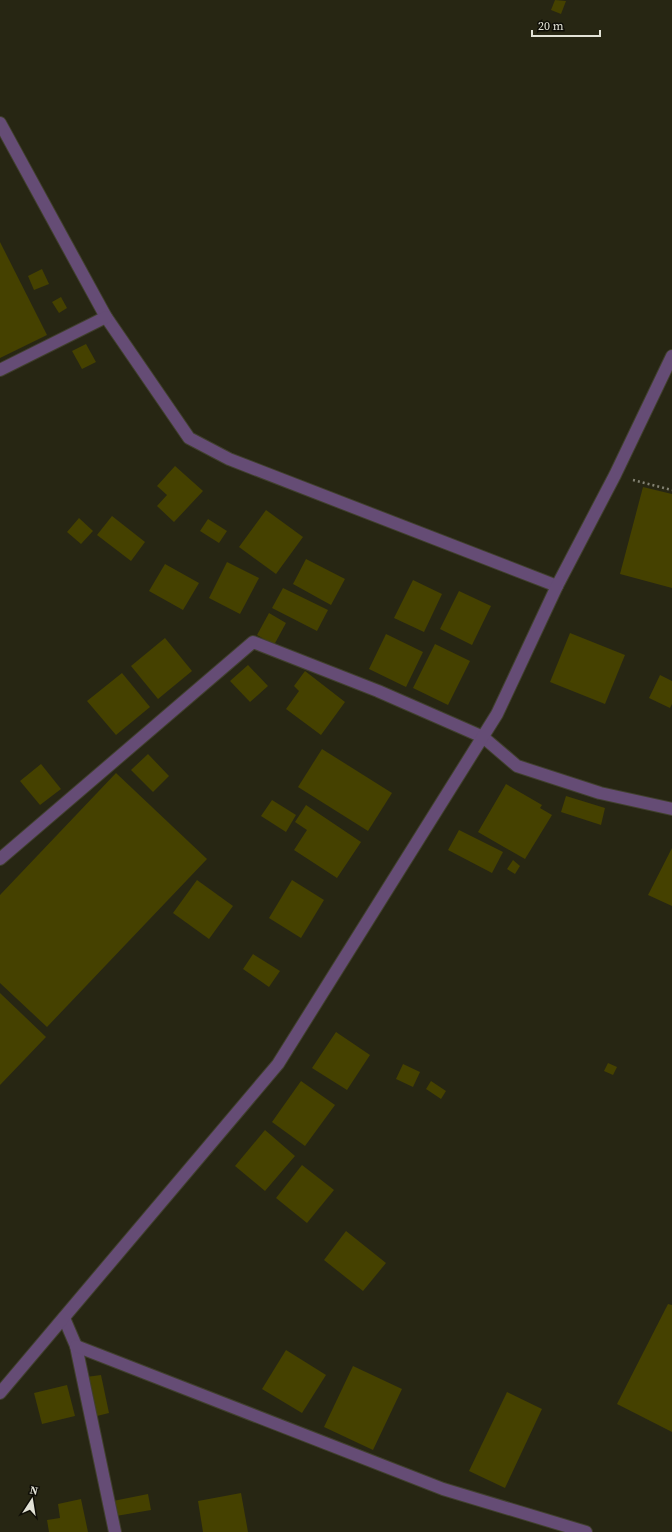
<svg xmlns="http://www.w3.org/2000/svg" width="672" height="1532" font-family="'Source Serif 4',serif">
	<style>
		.building { fill: #454100 }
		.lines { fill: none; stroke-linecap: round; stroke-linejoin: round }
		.lane-casing { stroke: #41402e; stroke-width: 14 }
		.street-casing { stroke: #41402e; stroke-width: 14 }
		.path { stroke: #838273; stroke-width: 2.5; stroke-dasharray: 2 3; stroke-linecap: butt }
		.lane { stroke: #654c75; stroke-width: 12 }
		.street { stroke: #654c75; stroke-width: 12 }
	</style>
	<rect width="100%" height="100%" fill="#272613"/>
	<!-- building -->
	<g class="building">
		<polygon points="555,0 566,1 561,14 551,10"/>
		<polygon points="0,242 47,335 0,358"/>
		<polygon points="42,269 49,284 34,290 28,276"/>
		<polygon points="61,297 67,308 59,313 52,302"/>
		<polygon points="86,344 96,362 82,369 72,351"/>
		<polygon points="175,466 203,491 174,522 157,506 167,495 157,486"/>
		<polygon points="643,487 672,494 672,588 620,574"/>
		<polygon points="266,510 303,537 276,574 239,547"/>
		<polygon points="112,516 145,542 131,561 97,535"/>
		<polygon points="79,518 93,531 81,544 67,532"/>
		<polygon points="208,519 227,531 219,543 200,531"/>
		<polygon points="306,559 345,579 331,605 293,584"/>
		<polygon points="227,562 259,578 240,614 209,598"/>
		<polygon points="165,564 199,583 183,610 149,591"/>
		<polygon points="413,580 442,594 424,632 394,618"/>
		<polygon points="283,588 328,610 317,631 272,608"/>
		<polygon points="459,591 491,606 472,645 440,629"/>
		<polygon points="269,613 286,623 274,645 257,635"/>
		<polygon points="570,633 625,655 605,704 550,682"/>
		<polygon points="386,634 423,652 406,687 369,669"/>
		<polygon points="165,638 192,671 158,699 131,666"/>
		<polygon points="435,644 470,661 448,705 413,688"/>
		<polygon points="248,665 268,686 250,702 230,681"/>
		<polygon points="305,671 345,702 321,735 286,709 299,691 294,686"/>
		<polygon points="122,673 150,707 116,735 87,701"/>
		<polygon points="660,675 672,681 672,704 670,708 649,698"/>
		<polygon points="322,749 392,793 368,831 298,787"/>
		<polygon points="148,754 169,776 153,792 131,770"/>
		<polygon points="41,764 61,789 40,805 20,781"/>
		<polygon points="116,773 207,859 47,1027 0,983 0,895"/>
		<polygon points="506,784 542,805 540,808 552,815 525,859 478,832"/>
		<polygon points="566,796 605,808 601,825 561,812"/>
		<polygon points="272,800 296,815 286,832 261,816"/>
		<polygon points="306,805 361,842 337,878 294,850 307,830 295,822"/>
		<polygon points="459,830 503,852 492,873 448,850"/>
		<polygon points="672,848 672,906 648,895"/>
		<polygon points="513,860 520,866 515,874 507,869"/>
		<polygon points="197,880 233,906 209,939 173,913"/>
		<polygon points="292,880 324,900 301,938 269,918"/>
		<polygon points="253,954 280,971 269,987 243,969"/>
		<polygon points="0,993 46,1037 0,1085"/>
		<polygon points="336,1032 370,1055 347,1090 312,1068"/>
		<polygon points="608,1063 617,1067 613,1075 604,1071"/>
		<polygon points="403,1064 420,1072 413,1087 396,1079"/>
		<polygon points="301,1081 335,1105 305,1146 272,1122"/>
		<polygon points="431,1081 446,1091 441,1099 426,1089"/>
		<polygon points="265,1130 295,1156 265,1191 235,1166"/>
		<polygon points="302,1165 334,1190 307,1223 276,1198"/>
		<polygon points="346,1231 386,1263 363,1291 324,1260"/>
		<polygon points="668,1304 672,1305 672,1432 617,1404"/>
		<polygon points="286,1350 326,1375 302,1413 262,1389"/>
		<polygon points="353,1366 402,1389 373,1450 324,1427"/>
		<polygon points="101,1375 109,1413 93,1417 86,1377"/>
		<polygon points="67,1385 75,1416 42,1424 34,1393"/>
		<polygon points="507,1392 542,1409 505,1488 469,1471"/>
		<polygon points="241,1493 248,1532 203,1532 198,1501"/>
		<polygon points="148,1494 151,1510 116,1516 113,1501"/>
		<polygon points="81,1499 88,1532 49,1532 47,1520 60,1518 58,1504"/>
	</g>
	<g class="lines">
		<defs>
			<g id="lane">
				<polyline points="0,123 106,317 189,438 229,459 557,586"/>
				<polyline points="0,370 106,317"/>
				<polyline points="0,859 253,642 378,691 483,737 517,766 600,793 672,809"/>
				<polyline points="64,1318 76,1346 115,1532"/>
				<polyline points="76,1346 443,1489 586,1532"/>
			</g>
			<polyline id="street" points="0,1393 278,1064 497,714 557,586 615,475 672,356"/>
		</defs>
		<!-- lane casing -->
		<use href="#lane" class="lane-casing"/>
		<!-- street casing -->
		<use href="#street" class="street-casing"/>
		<!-- path -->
		<polyline class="path" points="633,480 672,490"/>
		<!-- lane -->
		<use href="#lane" class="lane"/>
		<!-- street -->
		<use href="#street" class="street"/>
	</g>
	<!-- north arrow -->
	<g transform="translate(32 1500) rotate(12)" stroke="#0f0e07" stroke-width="3" paint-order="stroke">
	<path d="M0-3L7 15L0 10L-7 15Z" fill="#e2e2d6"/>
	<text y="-6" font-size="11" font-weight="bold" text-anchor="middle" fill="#e2e2d6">N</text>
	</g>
	<!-- scale -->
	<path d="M532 30v6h68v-6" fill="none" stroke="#e2e2d6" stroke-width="2"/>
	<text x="538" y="30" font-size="12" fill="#e2e2d6" stroke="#0f0e07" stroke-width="3" paint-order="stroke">20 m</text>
</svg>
